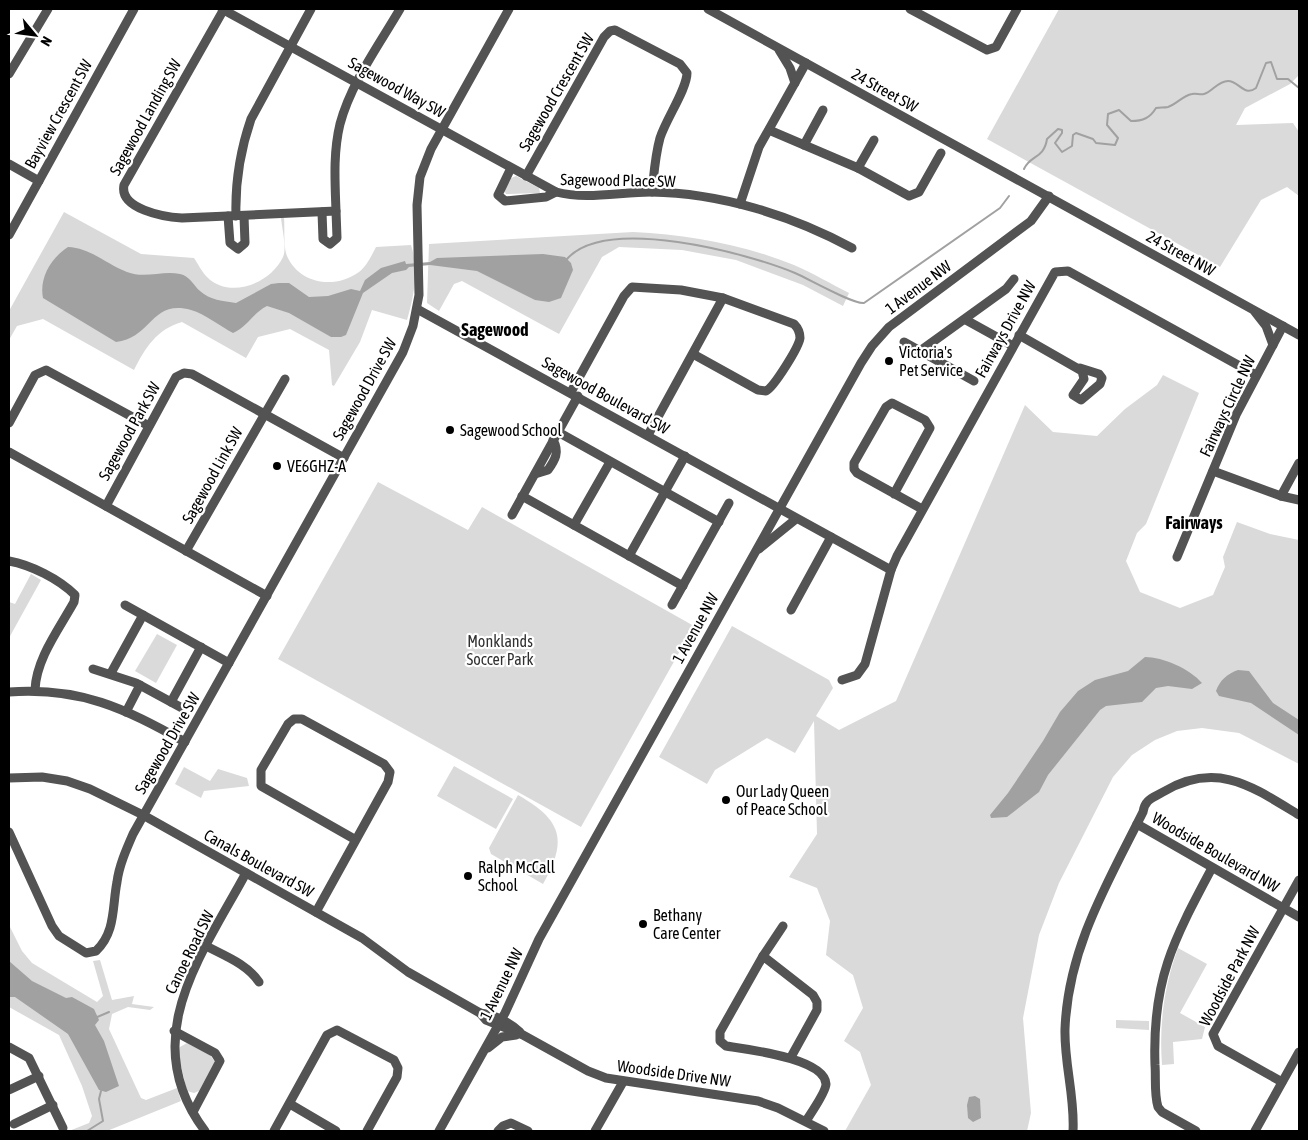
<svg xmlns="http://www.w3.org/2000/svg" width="1308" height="1140" font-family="'Asap Condensed',sans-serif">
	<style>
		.green { fill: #dadada }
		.water { fill: #a1a1a1 }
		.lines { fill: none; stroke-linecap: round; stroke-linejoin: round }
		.stream { stroke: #a1a1a1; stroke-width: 2 }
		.minor { stroke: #535353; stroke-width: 9 }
		.poi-dot { fill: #000; stroke: #fff; stroke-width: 2 }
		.labels { text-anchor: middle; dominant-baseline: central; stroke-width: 4.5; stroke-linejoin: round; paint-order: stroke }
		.street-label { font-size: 16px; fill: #000; stroke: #fff }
		.poi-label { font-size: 16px; fill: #000; stroke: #fff; text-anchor: start }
		.park-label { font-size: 16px; fill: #313131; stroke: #fff }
		.neighbourhood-label { font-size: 18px; font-weight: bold; fill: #000; stroke: #fff }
	</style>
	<rect width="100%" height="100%" fill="#fff"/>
	<!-- green -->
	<g class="green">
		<polygon points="1059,9 1299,9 1299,75 1290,84 1245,108 1236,125 1293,123 1299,132 1299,196 1287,187 1261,200 1220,267 987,139"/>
		<polygon points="516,176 539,188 540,193 506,194 504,190 509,179"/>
		<path d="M 64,212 L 141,254 L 194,258 C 198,264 202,272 207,277 C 230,300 271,283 283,257 C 287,248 282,228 281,218 L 284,218 C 285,229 283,246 287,256 C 300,285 336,289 359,272 C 366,267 372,255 376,247 L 411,245 C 419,269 414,297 407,320 L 372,310 L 360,342 L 334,386 L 332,385 L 329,350 L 290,329 L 258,337 L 246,358 L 182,322 C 157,329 145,348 134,370 L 43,319 L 17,326 L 9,340 L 9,311 Z"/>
		<path d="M 633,232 C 689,235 742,244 794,265 C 813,273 831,284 849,293 L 843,306 L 803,285 L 736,260 L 682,250 L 619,247 L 602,257 L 559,334 L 462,281 L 454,284 L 439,311 L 427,303 L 429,244 Z"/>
		<polygon points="1163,375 1199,393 1146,524 1137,533 1126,561 1140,592 1180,608 1213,595 1225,567 1223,557 1237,522 1270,534 1299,540 1299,764 1239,733 1202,728 1177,731 1155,740 1132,755 1113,777 1059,883 1039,935 1023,1018 1031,1113 1027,1131 845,1131 871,1085 860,1052 844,1041 863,1008 853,975 826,955 830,921 817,888 789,877 817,834 814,721 795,753 767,738 715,770 707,784 659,757 732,626 829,680 833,688 816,716 839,730 896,701 1025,405 1053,432 1097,436 1125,409 1157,385"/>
		<polygon points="378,482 468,530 482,507 694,626 581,827 278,659"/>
		<polygon points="31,574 41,580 9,638 9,602 15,604"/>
		<polygon points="157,634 177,645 156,683 135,671"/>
		<polygon points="454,766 513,799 496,829 437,796"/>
		<polygon points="184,767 210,781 218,769 247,778 249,786 204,791 201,798 175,784"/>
		<path d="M 518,795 C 562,820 568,840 543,884 L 491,854 L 489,848 Z"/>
		<polygon points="9,925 22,951 32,963 97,1002 103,996 93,961 100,960 112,1000 134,996 132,1004 154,1007 150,1010 128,1007 112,1014 109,1029 141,1098 146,1100 177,1088 181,1101 107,1131 69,1131 89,1123 92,1116 82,1086 59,1035 9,1007"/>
		<path d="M 1178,948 L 1207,964 L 1180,1013 L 1205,1027 L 1202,1039 L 1173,1042 L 1174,1064 L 1162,1065 C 1159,1024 1164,987 1178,948 Z"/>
		<polygon points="1116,1020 1149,1021 1149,1030 1116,1028"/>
		<polygon points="187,1043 210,1055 215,1062 199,1091 194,1093 187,1091 180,1062 180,1047"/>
	</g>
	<!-- water -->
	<g class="water">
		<path d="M 68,247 C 91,248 106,264 127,272 C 145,279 163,270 180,274 C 190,276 193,285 200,291 C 210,300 223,301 236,303 L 271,284 L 279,283 L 289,283 L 309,297 L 328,296 L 351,289 L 360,291 L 365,280 L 381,268 L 405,261 L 406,264 L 430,262 L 437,258 L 543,254 L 565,257 L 571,263 L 573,270 L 561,298 L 549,302 L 535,300 L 477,271 L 430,265 L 409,267 L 406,270 L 392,273 L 363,293 L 346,335 L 341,337 L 331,337 L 289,313 L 267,306 C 253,313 247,327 233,333 C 220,326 205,314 191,310 C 151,299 152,338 116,342 L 43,298 C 39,278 51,258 68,247 Z"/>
		<path d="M 1145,657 C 1163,657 1190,669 1202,683 L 1192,689 L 1168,686 L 1156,688 L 1142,702 L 1106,706 L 1100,710 L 1048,775 L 1039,792 L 1007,817 L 991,818 L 990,815 L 1008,793 L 1043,741 L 1060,712 L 1078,691 L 1095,680 L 1128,671 Z"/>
		<path d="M 1238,670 L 1249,671 L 1273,703 L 1299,720 L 1299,735 L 1251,703 L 1219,696 L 1216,691 C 1220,680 1227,674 1238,670 Z"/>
		<polygon points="9,961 32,981 66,998 72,997 94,1009 99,1020 95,1025 104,1041 119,1086 106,1092 99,1090 68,1034 15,997 9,997"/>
		<polygon points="975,1096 980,1099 981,1118 973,1122 968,1118 967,1105 969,1097"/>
	</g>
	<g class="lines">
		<!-- stream -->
		<g class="stream">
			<path d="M 1024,169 C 1030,155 1044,159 1047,139 L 1058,129 L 1062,130 L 1062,133 L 1055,143 L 1062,152 L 1072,146 L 1073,135 L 1076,133 L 1093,139 L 1096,143 L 1115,145 L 1118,138 L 1107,125 L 1108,114 L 1119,110 L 1131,121 C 1143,121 1150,118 1156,108 C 1160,107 1164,108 1168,107 C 1177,104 1182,96 1192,94 C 1196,93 1200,95 1204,94 C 1212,92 1218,81 1228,81 C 1239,81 1244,97 1256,88 L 1266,63 L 1271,62 L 1277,79 L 1288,79 L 1299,88"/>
			<path d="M 567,259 C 606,215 747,253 795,273 C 809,279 852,304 864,303 L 1000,208 L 1009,196"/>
			<polyline points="95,1018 109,1012"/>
			<polyline points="87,1131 103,1121 99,1099 101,1091"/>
		</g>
		<!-- minor -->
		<g class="minor">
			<path d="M 222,9 L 556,192 C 586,200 620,192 651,192 C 720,193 791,215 852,248"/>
			<path d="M 224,9 L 124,185 C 119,209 164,217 182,218 L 336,211 C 335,182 333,153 340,124 C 351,83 379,45 400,9"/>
			<polyline points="708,9 1299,335"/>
			<polyline points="910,9 987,50 996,47 1017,9"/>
			<polyline points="779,50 790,68 795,83"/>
			<polyline points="9,74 48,9"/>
			<polyline points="769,130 858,168 909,196 919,192 941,153"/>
			<polyline points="804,145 823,110"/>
			<polyline points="9,164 39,181"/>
			<polyline points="511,168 498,195 505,201 546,197 556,192"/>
			<polyline points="858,168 874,140"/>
			<path d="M 526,176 L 604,37 L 610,31 L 615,30 L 680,64 L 687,73 C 687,89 666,119 660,138 C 655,156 654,174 652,192"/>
			<polyline points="740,204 759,147 806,63"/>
			<polyline points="322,212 323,239 330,244 337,238 336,211"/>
			<polyline points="228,216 230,243 238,249 245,243 244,216"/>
			<path d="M 236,216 C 235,183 240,151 251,119 L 311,9"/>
			<polyline points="9,235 134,9"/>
			<polyline points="417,309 891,570"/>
			<polyline points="1255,312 1266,326 1273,345"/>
			<polyline points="966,320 1013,346"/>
			<polyline points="1019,335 1082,371 1084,379 1073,395 1081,400 1100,384 1102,378 1099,374 1080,368"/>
			<polyline points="904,342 974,381"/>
			<polyline points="920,351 1006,289 1014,279"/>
			<path d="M 571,392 L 624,296 L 632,287 L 681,290 L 723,298 L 794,324 C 798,328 800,332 800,338 C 799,347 774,387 766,391 L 758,390 L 693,354"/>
			<polyline points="9,423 35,375 46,370 149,426"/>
			<polyline points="558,432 719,522"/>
			<polyline points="648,435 723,298"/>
			<polyline points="9,452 267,596"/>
			<polyline points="1213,471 1281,496 1299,500"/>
			<path d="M 535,474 L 548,470 C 555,460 560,452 553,440"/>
			<polyline points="894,494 930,428 925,420 892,403 886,407 854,463 854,469 857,473 922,509"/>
			<polyline points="522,496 683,586"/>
			<polyline points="1281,496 1299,463"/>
			<polyline points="106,506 176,377 184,373 192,374 344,458"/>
			<polyline points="512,515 578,396"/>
			<polyline points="574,525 610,462"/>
			<polyline points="759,549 796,519"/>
			<polyline points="186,551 285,379"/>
			<polyline points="629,556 685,456"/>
			<polyline points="1177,557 1236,415 1283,326"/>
			<path d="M 9,561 C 31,565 59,579 75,595 L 74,602 C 59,629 36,659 35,690"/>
			<polyline points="125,605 229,663"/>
			<polyline points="672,605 729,503"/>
			<polyline points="791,610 831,537"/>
			<polyline points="93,669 136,683 182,708"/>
			<polyline points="111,673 143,615"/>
			<polyline points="842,680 857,675 865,664 891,570 897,556 1055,272 1068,271 1256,375"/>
			<path d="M 9,692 C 81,687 124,708 185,742"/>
			<polyline points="171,702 201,647"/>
			<polyline points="126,712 140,685"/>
			<polyline points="9,778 42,777 67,781 90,789 143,815 362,938 408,972 480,1013 486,1020 523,1035 588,1071 606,1078 758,1101 778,1108 824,1131"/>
			<polyline points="1137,824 1299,917"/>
			<path d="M 9,832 L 52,926 L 59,936 L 86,953 L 96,951 C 116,932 112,907 117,882 C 119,866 126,850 133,834 L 403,352 L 413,326 L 419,295 L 417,205 L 420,177 L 431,149 L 509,9"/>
			<polyline points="316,912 388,782 390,772 384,764 302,719 294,719 288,724 261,770 261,786 356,840"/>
			<path d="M 206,946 C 225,956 247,964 259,982"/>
			<polyline points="763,956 783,926"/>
			<path d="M 480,1013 C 495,1015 509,1022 520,1032"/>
			<polyline points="174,1031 215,1053 220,1061 193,1112"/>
			<polyline points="9,1047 29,1058 63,1128"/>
			<polyline points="488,1048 502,1037 516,1035"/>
			<path d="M 791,1057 L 817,1010 L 817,1002 L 813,995 L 763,956 L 720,1032 L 720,1041 L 726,1046 C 745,1049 825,1058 826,1084 C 826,1092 811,1113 806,1121"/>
			<polyline points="1282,1082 1218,1046 1213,1034 1299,880"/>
			<polyline points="9,1090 39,1076"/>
			<polyline points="290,1104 336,1131"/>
			<polyline points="14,1124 53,1105"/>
			<path d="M 205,1131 C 136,1040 201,956 246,873"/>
			<polyline points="274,1131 327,1035 337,1030 394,1060 398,1068 397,1077 367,1131"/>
			<polyline points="439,1131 505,1013 539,939 861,363 872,346 889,327 1031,221 1049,196"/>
			<polyline points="498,1131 503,1126 511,1123 528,1131"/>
			<polyline points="595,1131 623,1082"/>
			<path d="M 1073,1131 C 1075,1097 1064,1063 1065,1029 C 1068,948 1108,882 1143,812 C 1145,799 1153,798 1163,792 C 1217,760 1253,787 1299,815"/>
			<path d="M 1196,1131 L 1162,1112 L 1158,1107 C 1154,1094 1156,1078 1155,1065 C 1152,980 1173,941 1212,868"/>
			<polyline points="1255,1131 1299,1052"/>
		</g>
	</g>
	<!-- markers -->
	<g class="poi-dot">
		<circle cx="889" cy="361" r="5"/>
		<circle cx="450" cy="430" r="5"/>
		<circle cx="277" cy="466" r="5"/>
		<circle cx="726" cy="800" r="5"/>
		<circle cx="468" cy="876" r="5"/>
		<circle cx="643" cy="924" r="5"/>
	</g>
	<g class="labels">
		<!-- street labels -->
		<g class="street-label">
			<text transform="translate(397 87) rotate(29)">Sagewood Way SW</text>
			<text transform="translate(885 90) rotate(29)">24 Street SW</text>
			<text transform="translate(556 92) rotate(-60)">Sagewood Crescent SW</text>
			<text transform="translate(58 114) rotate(-61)">Bayview Crescent SW</text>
			<text transform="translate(145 117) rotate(-61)">Sagewood Landing SW</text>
			<text transform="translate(618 180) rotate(1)">Sagewood Place SW</text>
			<text transform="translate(1181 253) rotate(29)">24 Street NW</text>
			<text transform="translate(918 287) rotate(-37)">1 Avenue NW</text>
			<text transform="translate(1005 329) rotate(-61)">Fairways Drive NW</text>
			<text transform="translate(364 389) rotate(-61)">Sagewood Drive SW</text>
			<text transform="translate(606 395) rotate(29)">Sagewood Boulevard SW</text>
			<text transform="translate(1227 406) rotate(-65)">Fairways Circle NW</text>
			<text transform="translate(129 431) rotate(-61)">Sagewood Park SW</text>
			<text transform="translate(212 475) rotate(-61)">Sagewood Link SW</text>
			<text transform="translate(695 628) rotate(-61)">1 Avenue NW</text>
			<text transform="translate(167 743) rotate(-60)">Sagewood Drive SW</text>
			<text transform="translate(1216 852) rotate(30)">Woodside Boulevard NW</text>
			<text transform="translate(259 863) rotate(29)">Canals Boulevard SW</text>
			<text transform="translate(189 952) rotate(-64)">Canoe Road SW</text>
			<text transform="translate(1229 976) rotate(-62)">Woodside Park NW</text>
			<text transform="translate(501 984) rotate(-64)">1 Avenue NW</text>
			<text transform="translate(674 1073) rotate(8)">Woodside Drive NW</text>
		</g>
		<!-- poi labels -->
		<g class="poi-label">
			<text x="899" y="352">Victoria's<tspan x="899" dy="18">Pet Service</tspan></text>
			<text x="460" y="430">Sagewood School</text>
			<text x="287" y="466">VE6GHZ-A</text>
			<text x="736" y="791">Our Lady Queen<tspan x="736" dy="18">of Peace School</tspan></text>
			<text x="478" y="867">Ralph McCall<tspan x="478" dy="18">School</tspan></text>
			<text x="653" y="915">Bethany<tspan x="653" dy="18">Care Center</tspan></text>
		</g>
		<!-- park labels -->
		<g class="park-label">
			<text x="500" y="641">Monklands<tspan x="500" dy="18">Soccer Park</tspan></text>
		</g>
		<!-- neighbourhood labels -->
		<g class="neighbourhood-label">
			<text x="495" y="329">Sagewood</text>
			<text x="1194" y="522">Fairways</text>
		</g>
	</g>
	<!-- border -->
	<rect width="1308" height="1140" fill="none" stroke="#000000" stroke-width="20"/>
	<!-- north arrow -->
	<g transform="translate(35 35) rotate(119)" stroke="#ffffff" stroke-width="4" paint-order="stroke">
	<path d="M0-4L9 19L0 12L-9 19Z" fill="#000000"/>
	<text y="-8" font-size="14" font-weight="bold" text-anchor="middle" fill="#000000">N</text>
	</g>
</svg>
